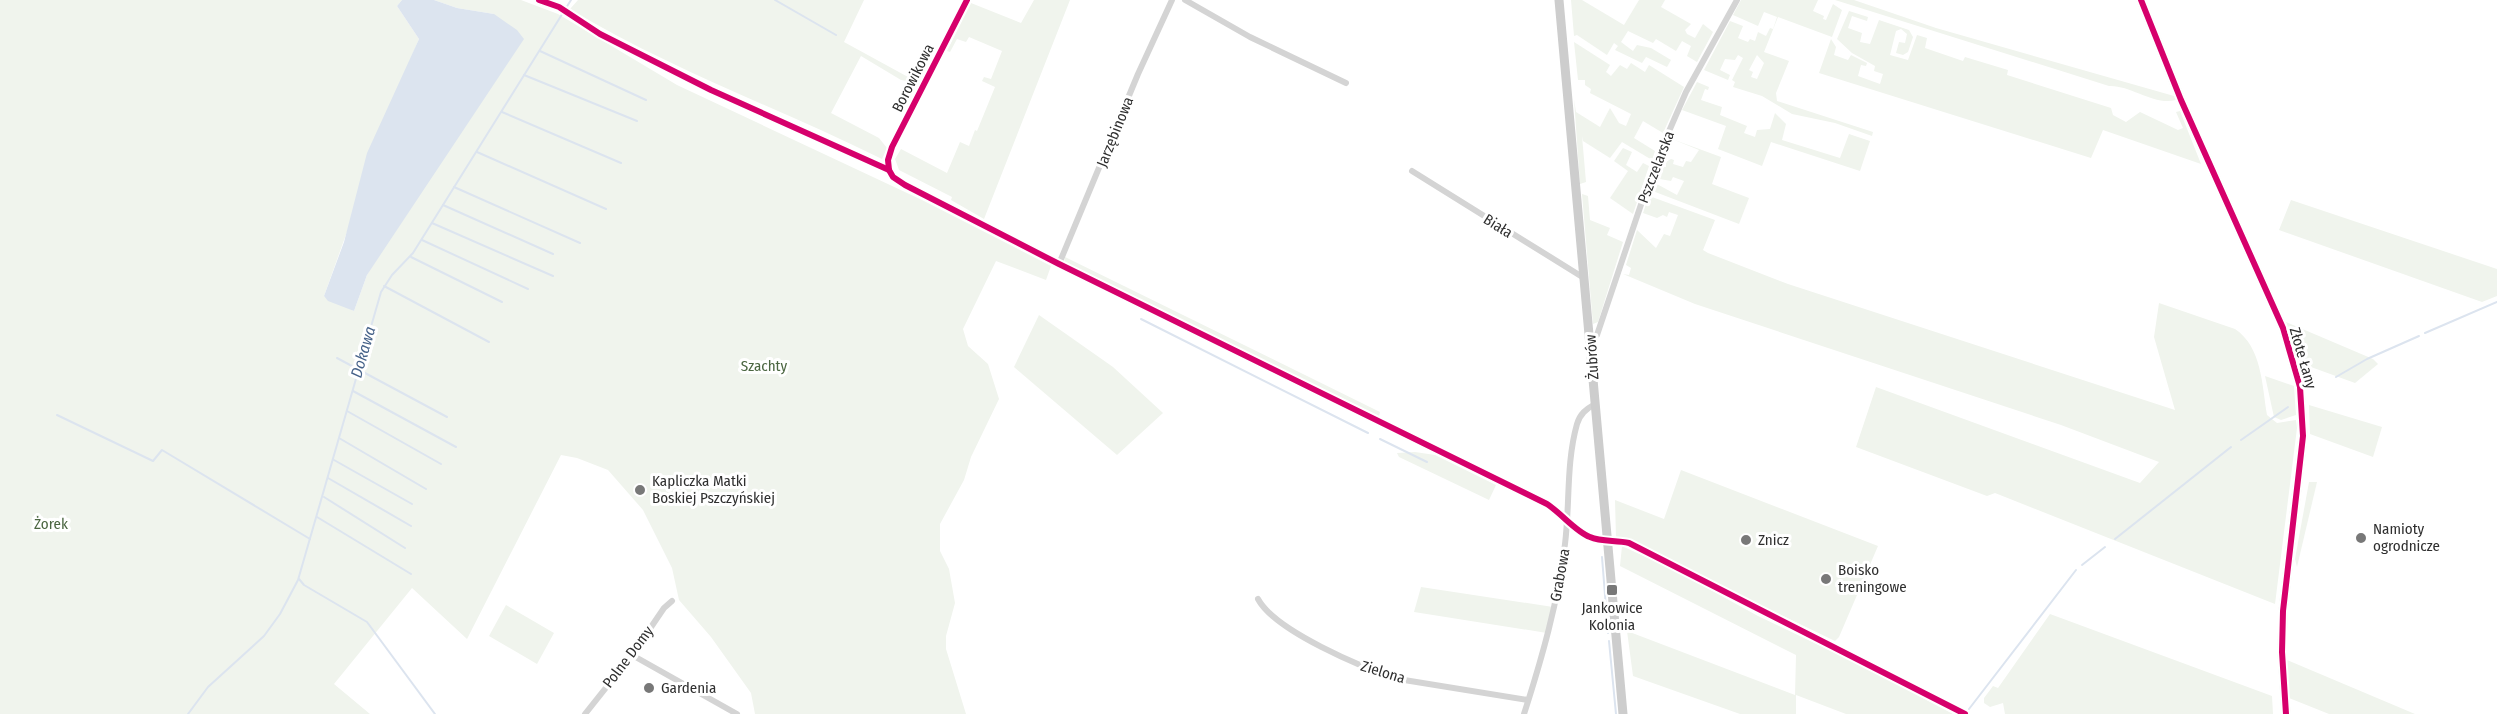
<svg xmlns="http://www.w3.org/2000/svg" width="2497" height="714" font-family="'Fira Sans Condensed',sans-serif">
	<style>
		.green { fill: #f0f4ed; fill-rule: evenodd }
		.water { fill: #dce4ef }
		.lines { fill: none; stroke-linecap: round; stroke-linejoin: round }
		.stream { stroke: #dce4ef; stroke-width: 2 }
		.street { stroke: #d4d4d4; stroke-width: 6 }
		.secondary { stroke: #cdcdcd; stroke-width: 9 }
		.cycleway-casing { stroke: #fff; stroke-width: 10 }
		.cycleway { stroke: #d6006c; stroke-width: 6 }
		.poi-dot { fill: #787878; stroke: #fff; stroke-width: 2 }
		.labels { text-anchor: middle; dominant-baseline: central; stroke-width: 6; stroke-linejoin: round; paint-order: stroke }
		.street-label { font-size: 15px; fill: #2f2f2f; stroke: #fff }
		.park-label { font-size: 15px; fill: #4b6641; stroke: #fff }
		.poi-label { font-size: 15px; fill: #2f2f2f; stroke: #fff; text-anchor: start }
		.water-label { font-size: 16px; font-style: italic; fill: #466289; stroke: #fff }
	</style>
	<rect width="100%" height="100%" fill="#fff"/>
	<!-- green -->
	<g class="green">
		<polygon points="0,0 402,0 397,6 419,39 401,81 324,296 354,311 367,275 494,14 457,8 434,0 521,0 558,14 677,85 922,200 1051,266 1046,280 996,261 963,329 968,346 988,364 999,399 971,457 964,480 940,524 940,551 949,569 955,603 946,636 946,649 966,714 755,714 751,693 711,637 679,600 672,568 643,510 608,470 577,458 561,455 467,639 412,588 334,684 370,714 0,714"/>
		<path d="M 578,0 L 864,0 L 844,42 L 919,83 L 901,80 L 861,56 L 831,113 L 879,138 L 887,148 L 882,159 C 779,108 669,69 570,9 Z"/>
		<polygon points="1034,0 1070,0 984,219 951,200 952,197 899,170 895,159 901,149 947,173 960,142 969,146 975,130 977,131 995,87 982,81 984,77 991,79 1002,51 969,37 966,42 957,39 950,52 947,51 971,3 1021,23"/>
		<polygon points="1571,0 1582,0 1624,25 1639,0 1665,0 1661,7 1691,24 1685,30 1687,34 1695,38 1703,24 1713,32 1697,62 1687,56 1691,46 1682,41 1676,51 1656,39 1653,43 1628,31 1621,42 1633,51 1637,45 1651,48 1671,60 1667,67 1646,57 1642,63 1615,50 1618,46 1614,43 1607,55 1577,35 1574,36"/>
		<path d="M 1741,0 L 1818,0 L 1813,11 L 1824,16 L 1823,19 L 1826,20 L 1833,4 L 1842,10 L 1832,37 L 1778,17 L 1764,52 L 1789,61 L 1776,93 L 1777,101 L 1873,132 L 1872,136 L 1835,123 L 1792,114 L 1762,96 L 1733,87 L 1735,82 L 1732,80 L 1743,58 L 1738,55 L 1735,60 L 1725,59 L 1720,70 L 1730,75 L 1728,80 L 1704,70 L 1730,21 L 1743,26 L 1738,38 L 1748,42 L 1750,39 L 1755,41 L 1758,32 L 1766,36 L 1770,28 L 1773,29 L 1777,17 L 1764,12 L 1758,26 L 1733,15 ZM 1757,55 L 1764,63 L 1757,79 L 1751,77 L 1753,72 L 1749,70 Z"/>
		<path d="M 1835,0 L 1854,0 L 1936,28 L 2174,96 L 2176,100 C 2154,106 2131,85 2109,86 Z"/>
		<polygon points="1849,11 1868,17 1867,21 1852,16 1848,28 1862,33 1860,42 1870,44 1879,20 1909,30 1913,37 1908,52 1903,55 1896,53 1899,42 1905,43 1907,34 1901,29 1896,31 1890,55 1908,60 1917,35 1927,38 1925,48 1963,61 1965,57 2008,70 2007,75 2111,108 2113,115 2126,122 2140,112 2178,130 2183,128 2176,112 2180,111 2201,164 2103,130 2091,158 1819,73 1831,39 1836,47 1834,55 1848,60 1851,55 1867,63 1866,66 1861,65 1858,76 1880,84 1883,74 1874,71 1875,66 1852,53 1837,39"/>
		<polygon points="1574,42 1610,65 1606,72 1611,76 1620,65 1627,69 1631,63 1645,72 1649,65 1684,87 1663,133 1643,121 1634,138 1655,151 1652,160 1622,142 1610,158 1583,141 1582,136 1586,182 1580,184 1574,99 1576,112 1600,127 1610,108 1619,123 1626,126 1631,114 1590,93 1591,89 1585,85 1585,80 1578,80"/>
		<polygon points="1697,82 1709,87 1708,90 1705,89 1701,100 1722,107 1720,115 1747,126 1744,133 1755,137 1757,130 1770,129 1775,113 1786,124 1782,140 1840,158 1849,134 1870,141 1860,171 1771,142 1762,166 1718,149 1726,126 1682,110"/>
		<polygon points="1672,139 1721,157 1712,184 1749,198 1739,224 1650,190 1655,183 1677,195 1684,181 1673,177 1671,181 1654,178 1659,165 1666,167 1666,162 1671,159 1674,160 1673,164 1683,167 1686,161 1691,162 1699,150"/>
		<polygon points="1623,148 1632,152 1626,165 1637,172 1643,163 1649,166 1633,214 1610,198 1628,171 1614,161"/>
		<polygon points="1582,194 1588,196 1590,220 1610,228 1607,235 1623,242 1598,322 1593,324"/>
		<path d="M 1652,197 L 1715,220 L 1703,250 L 1708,253 L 1788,284 L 2175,410 L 2154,337 L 2159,303 L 2235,329 C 2262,347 2262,385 2267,415 L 2277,423 L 2296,420 L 2297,428 L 2275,604 L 1995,493 L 1987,496 L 1856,447 L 1876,387 L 2140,483 L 2159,462 L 2061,425 L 1695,304 L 1623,274 L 1629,275 L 1631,268 L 1626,265 L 1637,230 L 1656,248 L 1664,234 L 1670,236 L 1678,215 L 1669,212 L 1667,217 L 1663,215 L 1657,218 L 1643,213 L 1648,198 Z"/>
		<polygon points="2291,200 2497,269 2497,296 2482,302 2279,230"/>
		<polygon points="1065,257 1380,412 1379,416 1064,263"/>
		<polygon points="1039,315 1113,367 1163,413 1117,455 1014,367"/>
		<polygon points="2286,322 2373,359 2378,364 2355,383 2300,363"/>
		<polygon points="2265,376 2294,386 2296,415 2281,420 2274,417"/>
		<polygon points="2309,405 2382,427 2373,457 2310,434"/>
		<polygon points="1415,452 1435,455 1496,485 1489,500 1399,457 1397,453"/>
		<polygon points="1681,470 1878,546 1839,637 1835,641 1629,542 1616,538 1615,500 1664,519"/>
		<polygon points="2309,482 2317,482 2297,567 2295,559"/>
		<polygon points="1622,546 1676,571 1758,616 1862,666 1953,714 1846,714 1796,695 1796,714 1740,714 1633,676 1627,631 1795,695 1796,655 1620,566"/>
		<polygon points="1421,587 1553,607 1547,633 1414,612"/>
		<polygon points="506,605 554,633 537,664 489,636"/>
		<polygon points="2050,614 2272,696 2273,714 2005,714 2003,703 1990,707 1984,703 1984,698 1993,686 1998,688"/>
		<polygon points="2287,660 2415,714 2329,714 2289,698"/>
	</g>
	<!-- water -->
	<polygon class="water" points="402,0 434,0 457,8 494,14 517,30 524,39 367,275 354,311 328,301 324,296 344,242 367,153 419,39 397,6"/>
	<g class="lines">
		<!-- stream -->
		<g class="stream">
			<polyline points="775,0 836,35"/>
			<polyline points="540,51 646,100"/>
			<polyline points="524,75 637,121"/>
			<polyline points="502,112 621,163"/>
			<polyline points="477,152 606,209"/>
			<polyline points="454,187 580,243"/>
			<polyline points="443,205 553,254"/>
			<polyline points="432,223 553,276"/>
			<polyline points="422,240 528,289"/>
			<polyline points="411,257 502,302"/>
			<polyline points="384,286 489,342"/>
			<polyline points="1141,319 1368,433"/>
			<polyline points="2425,333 2497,302"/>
			<polyline points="337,358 447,417"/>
			<polyline points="2336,377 2367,359 2419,336"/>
			<polyline points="353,391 456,447"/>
			<polyline points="347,411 441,464"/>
			<polyline points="57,415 153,461 162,450 310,539"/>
			<polyline points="339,438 426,489"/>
			<polyline points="1380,439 1427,462"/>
			<polyline points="2241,440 2288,407"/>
			<polyline points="334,460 412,504"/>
			<polyline points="328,478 411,526"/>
			<polyline points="324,497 405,548"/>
			<polyline points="317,517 411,574"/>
			<polyline points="2115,539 2231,447"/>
			<polyline points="1602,557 1608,633"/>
			<polyline points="2082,565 2105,547"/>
			<polyline points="299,579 304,585 367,622 435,714"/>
			<polyline points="1609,641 1616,714"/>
			<polyline points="1969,709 2076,570"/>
			<polyline points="188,714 208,687 264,636 280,614 298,580 381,292 392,275 413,253 571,0"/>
		</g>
		<!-- street -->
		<g class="street">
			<path d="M 539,0 L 559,7 L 600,34 L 711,90 L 889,170 L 893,177 L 905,185 L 1059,264 L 1547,504 C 1561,513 1576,532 1590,537 C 1601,542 1616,540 1629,543 L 1965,714"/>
			<polyline points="1185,0 1250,37 1346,83"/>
			<polyline points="889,170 888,160 892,147 967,0"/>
			<polyline points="1412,171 1584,278"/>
			<polyline points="1059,264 1138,74 1172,0"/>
			<polyline points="1590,339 1597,335 1654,166 1686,92 1737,0"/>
			<path d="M 1258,599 C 1275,631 1363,668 1398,679 L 1528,700"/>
			<polyline points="632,655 737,714"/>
			<polyline points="585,714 632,655 664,608 672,601"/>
			<path d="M 1524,714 C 1542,658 1558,602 1565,544 C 1570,504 1566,463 1577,424 C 1580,414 1586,409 1595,404"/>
		</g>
		<!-- secondary -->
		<g class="secondary">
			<polyline points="1559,0 1623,714"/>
			<polyline points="2141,0 2181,100 2283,328 2300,387 2303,436 2283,611 2282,652 2286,714"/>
		</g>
		<defs>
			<g id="cycleway">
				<path d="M 539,0 L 559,7 L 600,34 L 711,90 L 889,170 L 893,177 L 905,185 L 1059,264 L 1547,504 C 1561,513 1576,532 1590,537 C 1601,542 1616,540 1629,543 L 1965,714"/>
				<polyline points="2141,0 2181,100 2283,328 2300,387 2303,436 2283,611 2282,652 2286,714"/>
				<polyline points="889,170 888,160 892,147 967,0"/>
			</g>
		</defs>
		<!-- cycleway casing -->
		<use href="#cycleway" class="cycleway-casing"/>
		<!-- cycleway -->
		<use href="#cycleway" class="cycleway"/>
	</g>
	<!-- markers -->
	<g class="poi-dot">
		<circle cx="640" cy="490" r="6"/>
		<circle cx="2361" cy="538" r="6"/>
		<circle cx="1746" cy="540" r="6"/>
		<circle cx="1826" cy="579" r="6"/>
		<rect x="1606" y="584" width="12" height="12" rx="3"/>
		<circle cx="649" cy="688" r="6"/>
	</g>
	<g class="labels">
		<!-- street labels -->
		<g class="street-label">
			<text transform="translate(913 78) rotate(-63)">Borowikowa</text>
			<text transform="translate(1115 132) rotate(-68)">Jarzębinowa</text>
			<text transform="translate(1656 167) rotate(-69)">Pszczelarska</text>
			<text transform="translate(1498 226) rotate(32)">Biała</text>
			<text transform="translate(1592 357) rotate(-94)">Żubrów</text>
			<text transform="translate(2303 358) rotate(74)">Złote Łany</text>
			<text transform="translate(1560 575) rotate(-80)">Grabowa</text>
			<text transform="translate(628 657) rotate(-53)">Polne Domy</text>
			<text transform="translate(1383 672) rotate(17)">Zielona</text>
		</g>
		<!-- park labels -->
		<g class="park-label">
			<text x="764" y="366">Szachty</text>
			<text x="51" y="524">Żorek</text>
		</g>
		<!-- poi labels -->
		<g class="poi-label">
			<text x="652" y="481">Kapliczka Matki<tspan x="652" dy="17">Boskiej Pszczyńskiej</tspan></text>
			<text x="2373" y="529">Namioty<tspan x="2373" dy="17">ogrodnicze</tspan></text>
			<text x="1758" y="540">Znicz</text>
			<text x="1838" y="570">Boisko<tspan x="1838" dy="17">treningowe</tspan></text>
			<text x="1612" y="608" text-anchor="middle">Jankowice<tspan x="1612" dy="17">Kolonia</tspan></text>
			<text x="661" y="688">Gardenia</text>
		</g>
		<!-- water labels -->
		<g class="water-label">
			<text transform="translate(363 352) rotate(-74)">Dokawa</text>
		</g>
	</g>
</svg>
